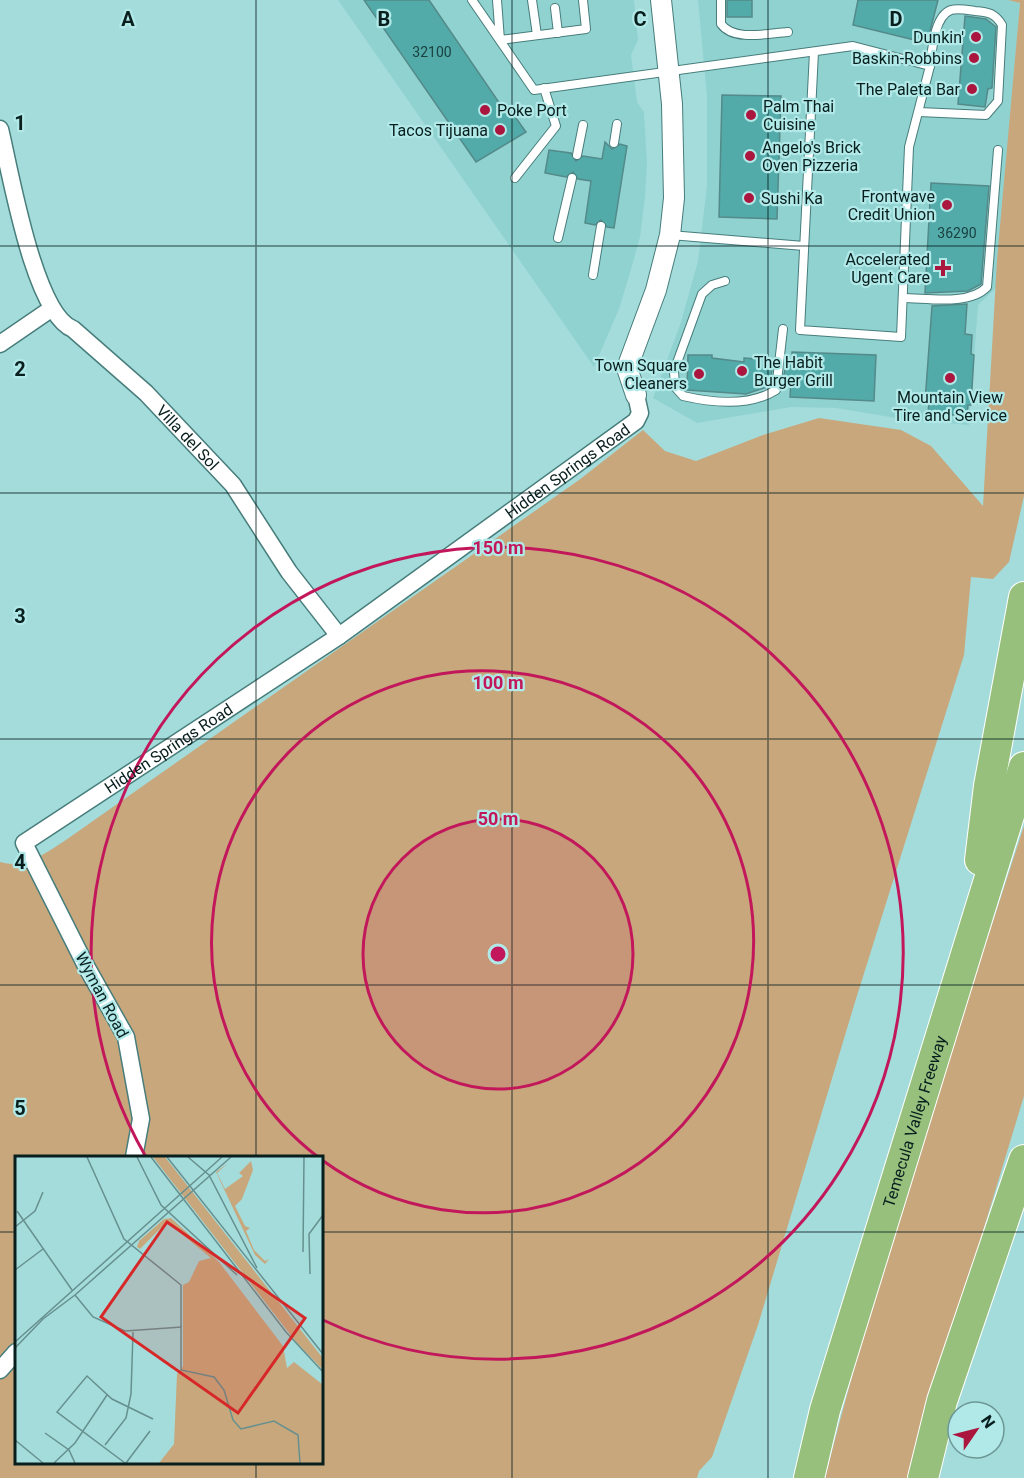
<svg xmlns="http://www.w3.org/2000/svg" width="1024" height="1478" font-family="Roboto,sans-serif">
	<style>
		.built { fill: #90d2d0 }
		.green { fill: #c8a77c; fill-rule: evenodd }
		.building { fill: #52aaa9; stroke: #548a89; stroke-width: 1.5 }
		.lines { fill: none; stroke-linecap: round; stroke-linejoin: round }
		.service-casing { stroke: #477d7b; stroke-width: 10 }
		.minor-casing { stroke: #477d7b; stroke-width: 19 }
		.tertiary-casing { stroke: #477d7b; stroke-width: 22 }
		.motorway-casing { stroke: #fff; stroke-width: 32 }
		.service { stroke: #fff; stroke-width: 8 }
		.minor { stroke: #fff; stroke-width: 16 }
		.tertiary { stroke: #fff; stroke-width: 20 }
		.motorway { stroke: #96c07c; stroke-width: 30 }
		.grid { fill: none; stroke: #081f1e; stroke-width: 1.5; stroke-opacity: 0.55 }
		.ring { fill: none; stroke: #c2185b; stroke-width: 3 }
		.poi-dot { fill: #ab163e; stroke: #b1e9e8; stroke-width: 2 }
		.labels { text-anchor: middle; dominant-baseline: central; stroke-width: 4.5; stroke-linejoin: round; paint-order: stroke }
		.number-label { font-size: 14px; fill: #1a4241 }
		.poi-label { font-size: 16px; fill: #081f1e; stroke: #b1e9e8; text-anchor: end }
		.street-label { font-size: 16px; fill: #081f1e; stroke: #b1e9e8 }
		.inset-road { fill: none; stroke: #66908f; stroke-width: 1.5 }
		.view { fill: #d62828; fill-opacity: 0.15; stroke: #d62828; stroke-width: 3 }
		.inset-edge { fill: none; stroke: #081f1e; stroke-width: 3 }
		.grid-label { font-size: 20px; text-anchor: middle; font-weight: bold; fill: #081f1e; stroke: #b1e9e8; stroke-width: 4.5; stroke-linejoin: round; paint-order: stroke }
		.centre { fill: #c2185b; stroke: #b1e9e8; stroke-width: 3 }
		.ring-label { font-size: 18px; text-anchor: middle; font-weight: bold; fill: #c2185b; stroke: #b1e9e8; stroke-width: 4.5; stroke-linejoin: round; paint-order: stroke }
	</style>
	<rect width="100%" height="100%" fill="#a4dcdb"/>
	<!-- built -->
	<g class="built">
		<polygon points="338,0 634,0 638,40 631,55 637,102 644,112 647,162 645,197 640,237 630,273 619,309 594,367"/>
		<polygon points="698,0 1008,0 1020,3 996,288 978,305 969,425 902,419 836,408 791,407 697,423 653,398 681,322 698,261 707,186 707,97"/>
	</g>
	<!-- green -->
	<g class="green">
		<path d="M 1008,0 L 1024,0 L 1024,496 L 1009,562 L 993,579 L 971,577 L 964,655 L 855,1002 L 758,1325 L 712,1457 L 699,1471 L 697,1478 L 0,1478 L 0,862 C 26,869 42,855 63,842 L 579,480 L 643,430 L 665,451 L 696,461 L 763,435 L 819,418 L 901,430 L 931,446 L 983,506 L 997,260 L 1020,3 ZM 16,1157 L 321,1157 L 321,1462 L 16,1462 Z"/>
		<path d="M 1024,826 L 1024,1096 L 908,1478 L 825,1478 C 881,1258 954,1042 1024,826 Z"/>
	</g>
	<!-- building -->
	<g class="building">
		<polygon points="364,0 429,0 502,107 506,104 526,132 476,162"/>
		<rect x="727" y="0" width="25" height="17"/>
		<polygon points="858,0 938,0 927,43 853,25"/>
		<polygon points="965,16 986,19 996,27 992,88 988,89 985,107 958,104"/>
		<polygon points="722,95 781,96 777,219 719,217"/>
		<polygon points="605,142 612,149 620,144 627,146 614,228 607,227 601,220 595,225 585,223 591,181 578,179 573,172 566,177 545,173 549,150 571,153 576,161 583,156 602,159"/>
		<polygon points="931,183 989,186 981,284 968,291 925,293"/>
		<polygon points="967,304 965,334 972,335 971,354 974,355 971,405 968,405 967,416 928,413 929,402 925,402 932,306"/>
		<polygon points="792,352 876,355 874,401 790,397 791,380 783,383 786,361 792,362"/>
		<polygon points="688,355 712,355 712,358 744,362 744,358 773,360 770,386 746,394 687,390"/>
	</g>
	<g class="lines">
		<defs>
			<g id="service">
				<polyline points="472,0 534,90 853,46 930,66 909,147 901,337 800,330 814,52"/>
				<polyline points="497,0 500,40 586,29 583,0"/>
				<polyline points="532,0 537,35"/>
				<path d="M 721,0 L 721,24 C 734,42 769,33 788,32"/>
				<polyline points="555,8 558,33"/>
				<path d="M 919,112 L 986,115 L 998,101 L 1002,25 C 995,13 988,12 975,11 C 968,10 958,8 951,10 C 934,16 932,51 930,66"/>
				<polyline points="614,143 617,124"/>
				<polyline points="577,155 583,125"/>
				<polyline points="515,178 556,126 544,88"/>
				<polyline points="670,235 804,246"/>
				<polyline points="558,238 572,178"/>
				<polyline points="593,275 601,226"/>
				<path d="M 725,281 L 712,285 L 702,294 L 674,371 L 675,387 L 683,396 C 713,403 749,407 776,390 L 783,329"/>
				<path d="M 903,298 C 927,298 969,306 987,287 L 998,150"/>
			</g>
			<g id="minor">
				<path id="s1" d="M 0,129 C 10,170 34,314 73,329 L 146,393 L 233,485 L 289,572 L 339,636"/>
				<polyline points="0,344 51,309"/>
				<path id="s2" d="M 134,1157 L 141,1119 L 126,1037 L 86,966 L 24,843 L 339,636 L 636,421 L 640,413 L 636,395"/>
				<polyline points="0,1370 16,1352"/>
			</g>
			<polyline id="tertiary" points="636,395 627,368 656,290 670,235 674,198 672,104 661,0"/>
			<g id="motorway">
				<polyline points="980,860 989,786 1024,597"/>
				<path id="s3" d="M 809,1478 L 825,1410 L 1024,767"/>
				<polyline points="923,1478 942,1401 1024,1160"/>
			</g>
		</defs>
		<!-- service casing -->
		<use href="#service" class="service-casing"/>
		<!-- minor casing -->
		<use href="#minor" class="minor-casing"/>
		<!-- tertiary casing -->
		<use href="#tertiary" class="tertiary-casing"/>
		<!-- motorway casing -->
		<use href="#motorway" class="motorway-casing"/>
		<!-- service -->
		<use href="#service" class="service"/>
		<!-- minor -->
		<use href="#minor" class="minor"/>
		<!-- tertiary -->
		<use href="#tertiary" class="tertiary"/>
		<!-- motorway -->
		<use href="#motorway" class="motorway"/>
	</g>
	<!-- grid -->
	<path class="grid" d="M 256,0 L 256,1157M 512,0 L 512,1478M 768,0 L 768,1478M 0,246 L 1024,246M 0,493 L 1024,493M 0,739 L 1024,739M 0,985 L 1024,985M 0,1232 L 16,1232M 321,1232 L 1024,1232M 256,1462 L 256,1478"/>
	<!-- distance rings -->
	<circle cx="498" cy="954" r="135" fill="#c2185b" fill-opacity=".12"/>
	<g class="ring">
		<circle cx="498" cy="954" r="135"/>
		<path d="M318 1157A271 271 0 1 1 322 1160"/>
		<path d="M146 1157A406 406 0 1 1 323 1320"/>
	</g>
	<!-- markers -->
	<g class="poi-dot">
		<circle cx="976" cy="37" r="6"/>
		<circle cx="974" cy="58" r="6"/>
		<circle cx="972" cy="89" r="6"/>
		<circle cx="485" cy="110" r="6"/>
		<circle cx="751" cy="115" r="6"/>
		<circle cx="500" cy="130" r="6"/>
		<circle cx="750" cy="156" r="6"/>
		<circle cx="749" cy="198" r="6"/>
		<circle cx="947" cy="205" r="6"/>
		<path d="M940 259h6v6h6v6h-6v6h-6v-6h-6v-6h6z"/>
		<circle cx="742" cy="371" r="6"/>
		<circle cx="699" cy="374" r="6"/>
		<circle cx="950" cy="378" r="6"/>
	</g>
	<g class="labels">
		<!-- number labels -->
		<g class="number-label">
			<text x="432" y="52">32100</text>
			<text x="957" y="233">36290</text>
		</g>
		<!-- poi labels -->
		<g class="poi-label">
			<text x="964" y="37">Dunkin'</text>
			<text x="962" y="58">Baskin-Robbins</text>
			<text x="960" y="89">The Paleta Bar</text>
			<text x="763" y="106" text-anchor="start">Palm Thai<tspan x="763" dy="18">Cuisine</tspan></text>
			<text x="497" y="110" text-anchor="start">Poke Port</text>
			<text x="488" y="130">Tacos Tijuana</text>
			<text x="762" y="147" text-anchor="start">Angelo's Brick<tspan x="762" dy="18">Oven Pizzeria</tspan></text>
			<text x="935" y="196">Frontwave<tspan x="935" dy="18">Credit Union</tspan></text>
			<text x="761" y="198" text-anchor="start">Sushi Ka</text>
			<text x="930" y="259">Accelerated<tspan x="930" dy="18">Ugent Care</tspan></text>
			<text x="754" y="362" text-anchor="start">The Habit<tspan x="754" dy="18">Burger Grill</tspan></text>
			<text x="687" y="365">Town Square<tspan x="687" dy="18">Cleaners</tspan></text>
			<text x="950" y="397" text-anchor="middle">Mountain View<tspan x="950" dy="18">Tire and Service</tspan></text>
		</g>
		<!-- street labels -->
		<g class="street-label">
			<text stroke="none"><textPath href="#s1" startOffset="375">Villa del Sol</textPath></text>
			<text stroke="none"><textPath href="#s2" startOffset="1000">Hidden Springs Road</textPath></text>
			<text stroke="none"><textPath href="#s2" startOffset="514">Hidden Springs Road</textPath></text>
			<text transform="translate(102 995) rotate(62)">Wyman Road</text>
			<text stroke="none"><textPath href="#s3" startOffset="372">Temecula Valley Freeway</textPath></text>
		</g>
	</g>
	<!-- overview -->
	<g transform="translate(15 1156)">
		<rect width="308" height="308" fill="#a4dcdb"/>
		<path d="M 138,1 L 150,1 L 307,201 L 307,213 L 281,186 ZM 236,5 L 238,14 L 227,43 L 220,50 L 230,70 L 235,72 L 231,75 L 239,94 L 250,105 L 254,103 L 250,108 L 240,99 L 201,16 L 213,7 L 202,17 L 210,33 L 228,20 L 224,17 ZM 156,62 L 204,106 L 268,190 L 272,212 L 279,206 L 307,228 L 307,307 L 144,307 L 159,288 L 162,218 L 168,210 L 168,129 L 174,126 L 184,105 L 196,102 L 152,66 L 125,93 L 122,91 L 124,85 L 149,63 Z" fill="#c8a77c"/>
		<path class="inset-road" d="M 72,1 L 109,83 L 166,129 L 166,214 L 199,221 L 209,234 L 218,264 L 226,273 L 259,265 L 283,279 L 285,307M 122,1 L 146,49 L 222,119M 136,1 L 271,176 L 308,216M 152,1 L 308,198M 173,1 L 194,19 L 242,112M 2,55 L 57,134M 0,71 L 20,55 L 28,36M 288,96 L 289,1M 0,114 L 28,93M 295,118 L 294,78 L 308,59M 60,139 L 78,161 L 110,175 L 167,171M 0,186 L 207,1M 0,192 L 28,163 L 60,139 L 216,1M 30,277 L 54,294 L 60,307M 0,284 L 28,307M 90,289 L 111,262 L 116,238 L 118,176M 39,307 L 60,287 L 92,239M 110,307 L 42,256 L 72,220 L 97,243 L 138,263M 111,307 L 135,275"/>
		<path class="view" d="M 152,66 L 290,162 L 223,257 L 86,161 Z"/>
		<rect width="308" height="308" class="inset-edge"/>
	</g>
	<g class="grid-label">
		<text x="128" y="26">A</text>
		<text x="384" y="26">B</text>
		<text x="640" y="26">C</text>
		<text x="896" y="26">D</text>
		<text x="20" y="130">1</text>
		<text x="20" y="376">2</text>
		<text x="20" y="623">3</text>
		<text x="20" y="869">4</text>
		<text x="20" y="1115">5</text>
	</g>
	<circle cx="498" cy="954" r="9" class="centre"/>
	<g class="ring-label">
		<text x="498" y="554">150 m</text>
		<text x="498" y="689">100 m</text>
		<text x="498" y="825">50 m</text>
	</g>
	<!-- north arrow -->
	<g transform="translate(976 1430) rotate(55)"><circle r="28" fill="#b1e9e8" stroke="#6d9897" stroke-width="1.5"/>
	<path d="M0-4.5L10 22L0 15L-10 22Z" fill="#ab163e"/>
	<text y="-9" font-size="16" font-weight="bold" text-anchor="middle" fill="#081f1e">N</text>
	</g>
</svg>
